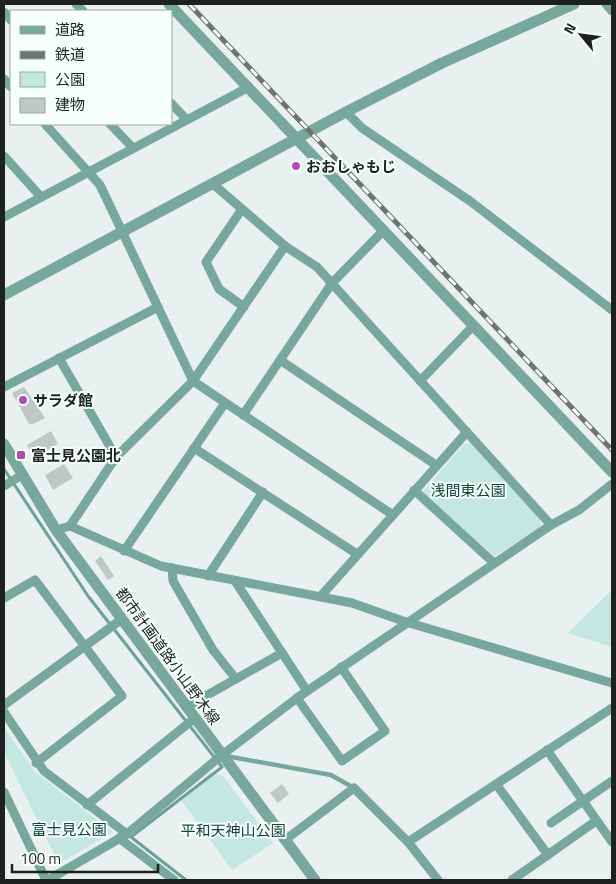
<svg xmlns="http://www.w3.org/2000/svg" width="616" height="884" font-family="'Titillium Web','Noto Sans JP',sans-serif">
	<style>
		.green { fill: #c4e8df }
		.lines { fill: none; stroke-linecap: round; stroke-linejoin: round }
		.stream { stroke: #6ea195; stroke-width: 3 }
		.building { fill: #bfc8c6 }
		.service { stroke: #78a79c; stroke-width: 4.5 }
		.minor { stroke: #78a79c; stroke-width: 9 }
		.tertiary { stroke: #78a79c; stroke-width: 11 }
		.rail-casing { stroke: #6e7472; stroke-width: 5 }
		.rail { stroke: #f5fffc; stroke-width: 3; stroke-dasharray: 9; stroke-linecap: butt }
		.poi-dot { fill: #b24cb1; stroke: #f5fffc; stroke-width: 2 }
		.labels { text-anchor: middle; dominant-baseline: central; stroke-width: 4; stroke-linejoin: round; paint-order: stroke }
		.poi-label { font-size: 15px; font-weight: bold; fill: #1d2120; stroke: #f5fffc; text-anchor: start }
		.park-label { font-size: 15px; fill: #15433a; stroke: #f5fffc }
		.street-label { font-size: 15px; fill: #1d2120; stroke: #f5fffc }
	</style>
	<rect width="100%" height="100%" fill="#e8f1ef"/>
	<!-- green -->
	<g class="green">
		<polygon points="470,443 540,519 541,527 495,556 422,493 464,444"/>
		<polygon points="612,590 612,647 568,633"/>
		<polygon points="4,727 34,771 113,832 59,864 4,752"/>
		<polygon points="211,772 223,776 273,843 232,870 182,801"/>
	</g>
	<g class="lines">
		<!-- stream -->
		<polyline class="stream" points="4,469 88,596 222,767 131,837 186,880"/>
	</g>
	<!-- building -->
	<g class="building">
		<polygon points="24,387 45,418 33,424 29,424 12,393"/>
		<polygon points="51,431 58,444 34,457 27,445"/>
		<polygon points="64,464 73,478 53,490 45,475"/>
		<polygon points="101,556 114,576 108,580 95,561"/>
		<polygon points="282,784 289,794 278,803 270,793"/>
	</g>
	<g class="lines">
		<!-- service -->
		<polyline class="service" points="226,756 331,775 354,788"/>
		<!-- minor -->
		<g class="minor">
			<polyline points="76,4 83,11"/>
			<polyline points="606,4 612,11"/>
			<polyline points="4,12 11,20"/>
			<polyline points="4,79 11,87"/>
			<polyline points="171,103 187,120"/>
			<polyline points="346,112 362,128 470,201 612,310"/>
			<polyline points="45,124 100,185 193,381 393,515"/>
			<polyline points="110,124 133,148"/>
			<polyline points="4,156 41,197"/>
			<polyline points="213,184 285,246 317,267 551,525"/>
			<polyline points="242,209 206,262 219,289 244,307"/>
			<polyline points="4,217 249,87"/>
			<polyline points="59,358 116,457"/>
			<polyline points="280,360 436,465"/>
			<polyline points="420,381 474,325"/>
			<polyline points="4,387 158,307"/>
			<polyline points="243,415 332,283 384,230"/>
			<polyline points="194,448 357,554"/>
			<polyline points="4,486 22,475"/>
			<polyline points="414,490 494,563"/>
			<polyline points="70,526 116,457 193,381 285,246"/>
			<polyline points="56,530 70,526 161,566 352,603 406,622 612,683"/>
			<polyline points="124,551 225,403"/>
			<polyline points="172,568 173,581 213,650 236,679"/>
			<polyline points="208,576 263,492"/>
			<polyline points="235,581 307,691"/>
			<polyline points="320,597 467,432"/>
			<polyline points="4,598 35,580 122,696 36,763"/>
			<polyline points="297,698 342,761 385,731 341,667"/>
			<polyline points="4,705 122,619"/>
			<polyline points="186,707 282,653"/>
			<polyline points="4,712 44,771 127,834"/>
			<polyline points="547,750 612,842"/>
			<polyline points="496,784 548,855"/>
			<polyline points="4,792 46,880"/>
			<polyline points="87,805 195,718"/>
			<polyline points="551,823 612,781"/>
			<polyline points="119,838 174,880"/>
			<polyline points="285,840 354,788 408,842 438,880"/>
			<polyline points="408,842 612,708"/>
			<polyline points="48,880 127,834 222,755 297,698 551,525 579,510 612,484"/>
			<polyline points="512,880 596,821"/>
		</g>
		<!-- tertiary -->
		<g class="tertiary">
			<polyline points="169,4 612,472"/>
			<polyline points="4,295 346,112 442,63 574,4"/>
			<polyline points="4,444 56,530 315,880"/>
		</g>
		<defs>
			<polyline id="rail" points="189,4 612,450"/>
		</defs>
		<!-- rail casing -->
		<use href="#rail" class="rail-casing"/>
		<!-- rail -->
		<use href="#rail" class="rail"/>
	</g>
	<!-- markers -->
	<g class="poi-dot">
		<circle cx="296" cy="166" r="5"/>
		<circle cx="23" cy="400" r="5"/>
		<rect x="16" y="450" width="10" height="10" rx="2.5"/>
	</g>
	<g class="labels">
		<!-- poi labels -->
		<g class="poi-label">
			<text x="306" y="166">おおしゃもじ</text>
			<text x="33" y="400">サラダ館</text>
			<text x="31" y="455">富士見公園北</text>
		</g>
		<!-- park labels -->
		<g class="park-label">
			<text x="468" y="490">浅間東公園</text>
			<text x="69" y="829">富士見公園</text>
			<text x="233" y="830">平和天神山公園</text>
		</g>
		<!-- street labels -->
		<g class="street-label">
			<text transform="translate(168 656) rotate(54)">都市計画道路小山野木線</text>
		</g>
	</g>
	<!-- border -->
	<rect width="616" height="884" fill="none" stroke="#1d2120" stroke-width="10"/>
	<!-- legend -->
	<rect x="10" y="10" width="162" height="115" fill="#f5fffc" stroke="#9fa6a4"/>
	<rect x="20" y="26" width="25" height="8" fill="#78a79c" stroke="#9fa6a4"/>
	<text x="55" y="35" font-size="15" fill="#1d2120">道路</text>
	<rect x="20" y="51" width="25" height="8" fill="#6e7472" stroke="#9fa6a4"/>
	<text x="55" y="60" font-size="15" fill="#1d2120">鉄道</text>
	<rect x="20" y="72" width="25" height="15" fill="#c4e8df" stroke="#9fa6a4"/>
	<text x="55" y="85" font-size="15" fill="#1d2120">公園</text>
	<rect x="20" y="98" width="25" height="15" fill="#bfc8c6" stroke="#9fa6a4"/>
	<text x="55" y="110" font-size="15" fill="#1d2120">建物</text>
	<!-- north arrow -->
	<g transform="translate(581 35) rotate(299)" stroke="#f5fffc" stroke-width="4" paint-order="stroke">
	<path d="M0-4L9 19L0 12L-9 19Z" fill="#1d2120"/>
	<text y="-8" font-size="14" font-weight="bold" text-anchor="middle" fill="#1d2120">N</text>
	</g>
	<!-- scale -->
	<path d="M12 864v8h146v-8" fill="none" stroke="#1d2120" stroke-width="2.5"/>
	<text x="20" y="864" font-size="15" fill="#1d2120" stroke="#f5fffc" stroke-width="4" paint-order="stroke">100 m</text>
</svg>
